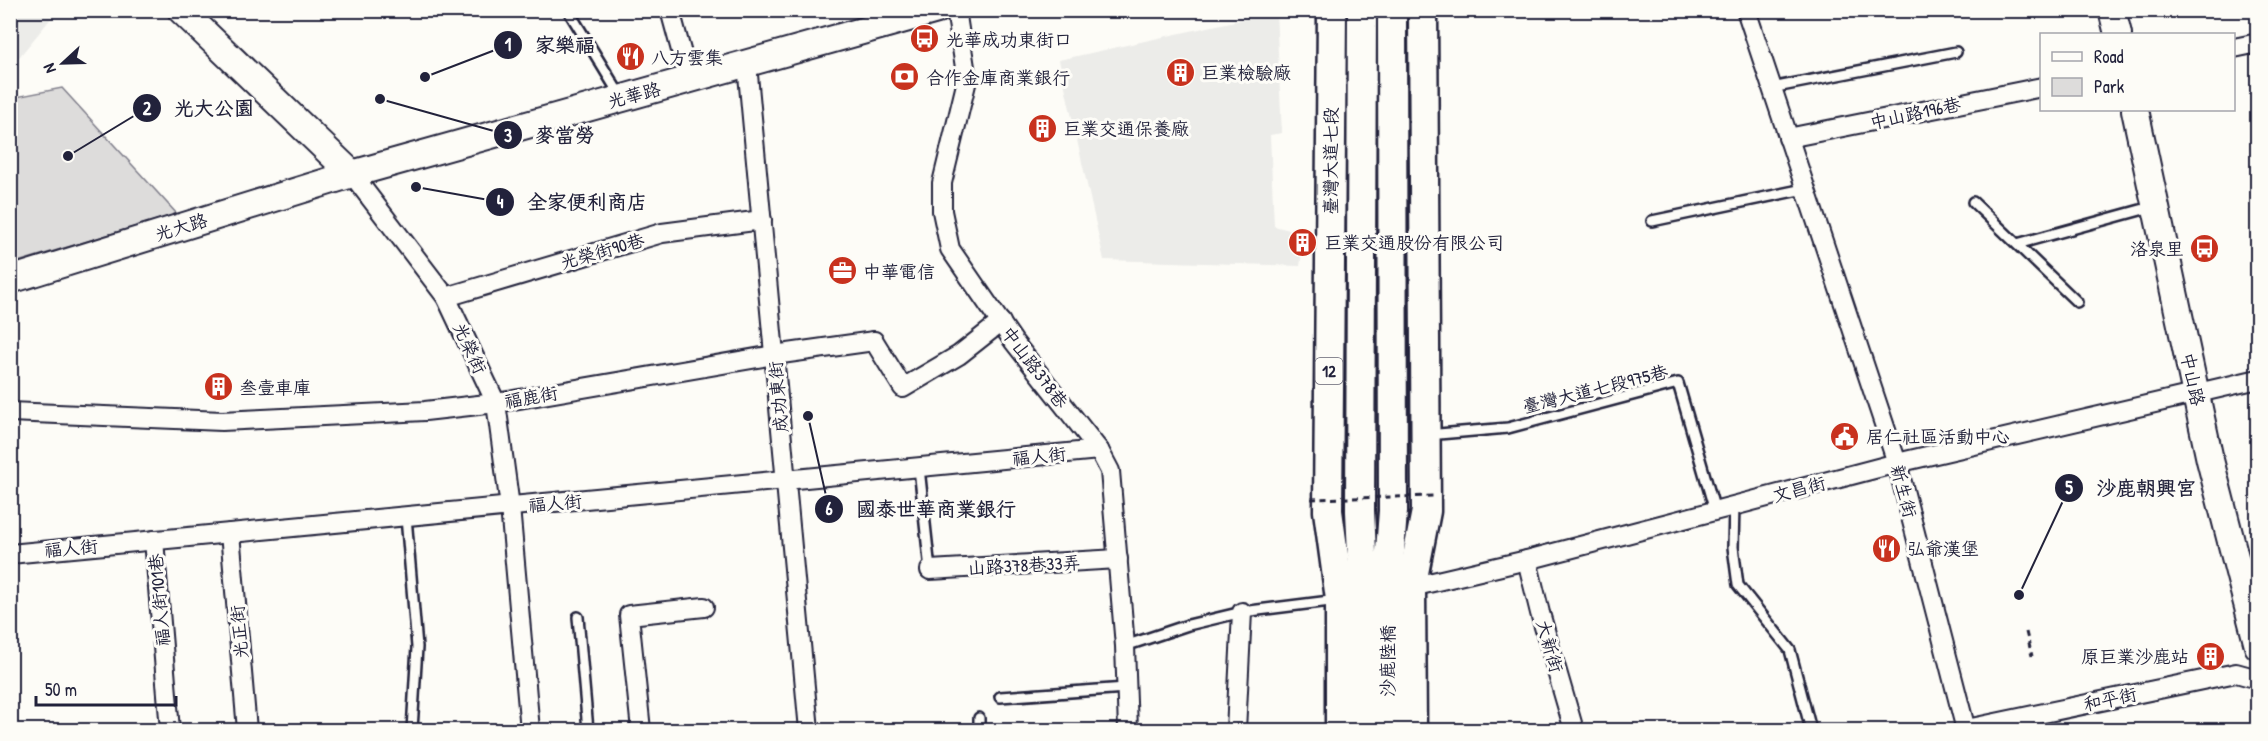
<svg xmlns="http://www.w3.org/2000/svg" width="2268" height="741" font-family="'Patrick Hand','LXGW WenKai TC',sans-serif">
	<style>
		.built { fill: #ecece9 }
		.green { fill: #dddcdb; stroke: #807f8b; stroke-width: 1.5 }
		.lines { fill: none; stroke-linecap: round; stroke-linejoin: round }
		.lane-casing { stroke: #22223b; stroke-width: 14 }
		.street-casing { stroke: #22223b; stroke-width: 22 }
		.secondary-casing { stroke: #22223b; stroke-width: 30 }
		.primary-casing { stroke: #22223b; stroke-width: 33 }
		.path { stroke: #22223b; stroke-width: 3; stroke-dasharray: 6 4.5; stroke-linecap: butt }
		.lane { stroke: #fdfcf7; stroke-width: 9 }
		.street { stroke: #fdfcf7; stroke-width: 18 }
		.secondary { stroke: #fdfcf7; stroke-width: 26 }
		.primary { stroke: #fdfcf7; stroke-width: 28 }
		.path-bridge { stroke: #22223b; stroke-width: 3; stroke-dasharray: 6 4.5; stroke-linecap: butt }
		.labels { text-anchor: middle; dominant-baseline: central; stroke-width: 6; stroke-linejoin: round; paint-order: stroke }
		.shield { fill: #fdfcf7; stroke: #646373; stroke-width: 1.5 }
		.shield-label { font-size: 16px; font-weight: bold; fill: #22223b }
		.poi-label { font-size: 18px; fill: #22223b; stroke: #fdfcf7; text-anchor: start }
		.street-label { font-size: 18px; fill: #22223b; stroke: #fdfcf7 }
		.leader { fill: none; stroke: #22223b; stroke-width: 2 }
		.callout-dot { fill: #22223b; stroke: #fdfcf7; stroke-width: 2 }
		.mark-label { font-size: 18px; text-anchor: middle; font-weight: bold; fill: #fff }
		.callout-label { font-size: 20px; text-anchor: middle; font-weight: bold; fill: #22223b; stroke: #fdfcf7; stroke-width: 6; stroke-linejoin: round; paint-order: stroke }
	</style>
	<rect width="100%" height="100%" fill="#fdfcf7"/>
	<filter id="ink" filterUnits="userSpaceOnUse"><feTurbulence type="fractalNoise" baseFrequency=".0167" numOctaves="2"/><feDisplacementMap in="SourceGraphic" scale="12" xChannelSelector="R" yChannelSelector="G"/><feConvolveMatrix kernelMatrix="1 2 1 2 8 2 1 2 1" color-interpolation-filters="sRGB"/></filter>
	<g filter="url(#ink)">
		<!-- built -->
		<g class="built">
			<polygon points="11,10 57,11 11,67 10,11"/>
			<polygon points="1276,12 1282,133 1270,135 1274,226 1305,234 1300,266 1104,260 1059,60"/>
		</g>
		<!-- green -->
		<polygon class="green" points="62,88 177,214 11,264 11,98"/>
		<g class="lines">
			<defs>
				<g id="lane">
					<polyline points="568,10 621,97"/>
					<polyline points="1771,88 1956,52"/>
					<polyline points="1973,202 2077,302"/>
					<polyline points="1652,221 1804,189"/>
					<polyline points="2017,244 2155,206"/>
					<polyline points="1427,435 1508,428 1678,383 1715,511"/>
					<polyline points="919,468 930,570"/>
					<polyline points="1734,506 1733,547 1738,585 1790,650 1811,730"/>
					<polyline points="406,517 417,647 412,730"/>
					<polyline points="578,617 588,730"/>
					<polyline points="1125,646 1188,625 1242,612 1338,600"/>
					<polyline points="1000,697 1126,688"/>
					<polyline points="979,718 979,730"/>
				</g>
				<g id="street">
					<polyline points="670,10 689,80"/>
					<polyline points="956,10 967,80 942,183 942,211 950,249 1014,342 1099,450 1110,471 1125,646 1128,730"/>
					<polyline points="1746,10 1897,463 1966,730"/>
					<polyline points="2234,48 2258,43"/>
					<polyline points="747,64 809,730"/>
					<polyline points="1788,138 2042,87"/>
					<polyline points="352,174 446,297 496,403 510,507 530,730"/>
					<polyline points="446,297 662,233 762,220"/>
					<polyline points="10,412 222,421 425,411 496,403 774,355 874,341 903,388 959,355 1001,322"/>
					<polyline points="230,533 247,730"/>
					<polyline points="154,540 170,730"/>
					<polyline points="10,554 1099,450"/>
					<polyline points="1527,560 1540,613 1574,730"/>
					<polyline points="930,570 1118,559"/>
					<polyline points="1403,589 1527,560 1897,463 2258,379"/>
					<polyline points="641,730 629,615 704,607"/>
					<polyline points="1236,730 1242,612"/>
					<polyline points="1962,730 2236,673 2258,679"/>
				</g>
				<g id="secondary">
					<polyline points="181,10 352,174"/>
					<polyline points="2112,10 2118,34"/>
					<polyline points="2135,110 2210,460 2258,646"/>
					<polyline points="10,280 352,174 937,10"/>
				</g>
				<g id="primary">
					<polyline points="1332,10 1328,511 1340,599 1340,730"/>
					<polyline points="1362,10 1360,511 1364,596 1364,730"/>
					<polyline points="1387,730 1387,592 1393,511 1392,10"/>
					<polyline points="1412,730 1411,588 1426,511 1423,10"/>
				</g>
			</defs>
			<!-- lane casing -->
			<use href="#lane" class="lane-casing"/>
			<!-- street casing -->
			<use href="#street" class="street-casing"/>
			<!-- secondary casing -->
			<use href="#secondary" class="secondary-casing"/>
			<!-- primary casing -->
			<use href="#primary" class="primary-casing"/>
			<!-- path -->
			<polyline class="path" points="2026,632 2032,656"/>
			<!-- lane -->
			<use href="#lane" class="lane"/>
			<!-- street -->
			<use href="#street" class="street"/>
			<!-- secondary -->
			<use href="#secondary" class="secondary"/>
			<!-- primary -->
			<use href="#primary" class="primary"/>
			<!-- path-bridge -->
			<polyline class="path-bridge" points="1311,499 1434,496"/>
		</g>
	</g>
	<!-- icons -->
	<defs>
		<symbol id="bus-disc" viewBox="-11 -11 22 22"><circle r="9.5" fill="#c8321e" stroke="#fdfcf7"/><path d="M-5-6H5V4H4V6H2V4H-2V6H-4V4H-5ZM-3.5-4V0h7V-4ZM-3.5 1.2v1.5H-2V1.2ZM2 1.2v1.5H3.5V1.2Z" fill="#fff"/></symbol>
		<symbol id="restaurant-disc" viewBox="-11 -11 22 22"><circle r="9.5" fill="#c8321e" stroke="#fdfcf7"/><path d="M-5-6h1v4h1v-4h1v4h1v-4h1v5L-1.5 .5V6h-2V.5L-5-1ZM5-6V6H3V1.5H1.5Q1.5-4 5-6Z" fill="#fff"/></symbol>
		<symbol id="building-disc" viewBox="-11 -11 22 22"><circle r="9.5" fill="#c8321e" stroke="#fdfcf7"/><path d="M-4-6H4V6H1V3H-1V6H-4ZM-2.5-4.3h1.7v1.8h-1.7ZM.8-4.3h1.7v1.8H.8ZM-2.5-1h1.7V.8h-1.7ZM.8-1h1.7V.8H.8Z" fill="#fff"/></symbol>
		<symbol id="bank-disc" viewBox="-11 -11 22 22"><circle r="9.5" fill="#c8321e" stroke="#fdfcf7"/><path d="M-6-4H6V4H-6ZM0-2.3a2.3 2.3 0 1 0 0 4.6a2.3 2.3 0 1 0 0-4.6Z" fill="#fff"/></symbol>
		<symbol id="office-disc" viewBox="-11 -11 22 22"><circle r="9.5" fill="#c8321e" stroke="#fdfcf7"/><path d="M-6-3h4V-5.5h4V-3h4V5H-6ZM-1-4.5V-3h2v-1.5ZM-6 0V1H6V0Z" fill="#fff"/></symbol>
		<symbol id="civic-disc" viewBox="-11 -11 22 22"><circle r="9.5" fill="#c8321e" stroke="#fdfcf7"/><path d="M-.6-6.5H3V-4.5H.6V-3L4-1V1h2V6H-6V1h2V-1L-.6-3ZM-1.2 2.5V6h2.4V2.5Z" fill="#fff"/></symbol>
	</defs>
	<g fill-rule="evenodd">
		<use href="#bus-disc" x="908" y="22" width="33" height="33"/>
		<use href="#restaurant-disc" x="614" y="40" width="33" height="33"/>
		<use href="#building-disc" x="1164" y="56" width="33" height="33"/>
		<use href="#bank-disc" x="888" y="60" width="33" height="33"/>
		<use href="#building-disc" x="1026" y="112" width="33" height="33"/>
		<use href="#building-disc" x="1286" y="226" width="33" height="33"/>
		<use href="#bus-disc" x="2188" y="232" width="33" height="33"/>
		<use href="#office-disc" x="826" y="254" width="33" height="33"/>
		<use href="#building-disc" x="202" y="370" width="33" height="33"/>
		<use href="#civic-disc" x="1828" y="420" width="33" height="33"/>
		<use href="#restaurant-disc" x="1870" y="532" width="33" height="33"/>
		<use href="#building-disc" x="2194" y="640" width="33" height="33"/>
	</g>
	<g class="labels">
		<!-- shield labels -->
		<rect class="shield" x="1315.5" y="358" width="27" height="26" rx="4.5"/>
		<g class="shield-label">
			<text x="1329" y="371">12</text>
		</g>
		<!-- poi labels -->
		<g class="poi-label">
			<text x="946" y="39">光華成功東街口</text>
			<text x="651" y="57">八方雲集</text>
			<text x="1201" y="72">巨業檢驗廠</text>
			<text x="926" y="77">合作金庫商業銀行</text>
			<text x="1063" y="128">巨業交通保養廠</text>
			<text x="1324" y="242">巨業交通股份有限公司</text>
			<text x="2184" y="248" text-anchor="end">洛泉里</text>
			<text x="863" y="271">中華電信</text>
			<text x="239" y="387">叁壹車庫</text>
			<text x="1866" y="436">居仁社區活動中心</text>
			<text x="1907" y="548">弘爺漢堡</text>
			<text x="2189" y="656" text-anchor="end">原巨業沙鹿站</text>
		</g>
		<!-- street labels -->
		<g class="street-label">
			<text transform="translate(634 95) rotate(-15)">光華路</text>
			<text transform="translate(1915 113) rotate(-12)">中山路196巷</text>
			<text transform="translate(1330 161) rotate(-90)">臺灣大道七段</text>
			<text transform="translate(181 227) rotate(-17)">光大路</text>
			<text transform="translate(602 251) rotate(-16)">光榮街90巷</text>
			<text transform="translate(470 348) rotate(65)">光榮街</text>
			<text transform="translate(1035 367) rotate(53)">中山路378巷</text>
			<text transform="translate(2193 379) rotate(78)">中山路</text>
			<text transform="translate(1595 389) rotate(-14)">臺灣大道七段975巷</text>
			<text transform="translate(531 397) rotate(-10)">福鹿街</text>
			<text transform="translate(778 397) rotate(-95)">成功東街</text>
			<text transform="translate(1039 456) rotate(-6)">福人街</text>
			<text transform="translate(1799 489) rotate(-15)">文昌街</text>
			<text transform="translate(1904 491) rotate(75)">新生街</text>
			<text transform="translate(555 503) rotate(-5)">福人街</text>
			<text transform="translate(71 548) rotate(-5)">福人街</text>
			<text transform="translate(1024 565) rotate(-3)">山路378巷33弄</text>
			<text transform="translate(159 600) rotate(-95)">福人街101巷</text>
			<text transform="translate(239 632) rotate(-95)">光正街</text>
			<text transform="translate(1550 646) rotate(74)">大新街</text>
			<text transform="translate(1387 661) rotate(-90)">沙鹿陸橋</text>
			<text transform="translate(2110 699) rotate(-12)">和平街</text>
		</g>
	</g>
	<!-- callouts -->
	<path class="leader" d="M425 77L508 45M68 156L147 108M380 99L508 135M416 187L500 202M2019 595L2069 488M808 416L829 509"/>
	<g class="callout-dot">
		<circle cx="425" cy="77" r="6"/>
		<circle cx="68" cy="156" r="6"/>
		<circle cx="380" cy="99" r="6"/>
		<circle cx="416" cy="187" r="6"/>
		<circle cx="2019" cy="595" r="6"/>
		<circle cx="808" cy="416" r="6"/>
		<circle cx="508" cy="45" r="15"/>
		<circle cx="147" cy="108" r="15"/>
		<circle cx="508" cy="135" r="15"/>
		<circle cx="500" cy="202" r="15"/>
		<circle cx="2069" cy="488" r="15"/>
		<circle cx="829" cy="509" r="15"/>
	</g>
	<g class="mark-label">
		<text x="508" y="51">1</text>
		<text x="147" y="115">2</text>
		<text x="508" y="142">3</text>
		<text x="500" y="208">4</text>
		<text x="2069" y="494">5</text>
		<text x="829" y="515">6</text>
	</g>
	<g class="callout-label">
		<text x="565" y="52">家樂福</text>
		<text x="214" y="115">光大公園</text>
		<text x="565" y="142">麥當勞</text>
		<text x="587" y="209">全家便利商店</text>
		<text x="2146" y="495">沙鹿朝興宮</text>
		<text x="936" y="516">國泰世華商業銀行</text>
	</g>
	<!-- margin -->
	<rect width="2268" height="741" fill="none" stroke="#fdfcf7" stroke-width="36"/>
	<rect x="18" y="18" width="2232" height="705" fill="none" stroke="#22223b" stroke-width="2" filter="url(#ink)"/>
	<!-- legend -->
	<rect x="2040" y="33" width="195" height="78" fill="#fdfcf7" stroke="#a5a5ac" stroke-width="1.5"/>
	<rect x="2052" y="52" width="30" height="9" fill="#fdfcf7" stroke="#a5a5ac" stroke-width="1.5"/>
	<text x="2094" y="63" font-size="18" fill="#22223b">Road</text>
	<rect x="2052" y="78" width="30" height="18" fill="#dddcdb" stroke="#a5a5ac" stroke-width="1.5"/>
	<text x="2094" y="93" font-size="18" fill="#22223b">Park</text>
	<!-- north arrow -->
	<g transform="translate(63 63) rotate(248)" stroke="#fdfcf7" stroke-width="4.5" paint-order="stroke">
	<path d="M0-4.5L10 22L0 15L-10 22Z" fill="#22223b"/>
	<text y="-9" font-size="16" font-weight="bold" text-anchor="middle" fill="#22223b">N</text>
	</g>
	<!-- scale -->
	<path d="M36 696v9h140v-9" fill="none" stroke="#22223b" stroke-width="3"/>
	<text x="45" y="696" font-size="18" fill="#22223b" stroke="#fdfcf7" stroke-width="4.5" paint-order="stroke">50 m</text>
</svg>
